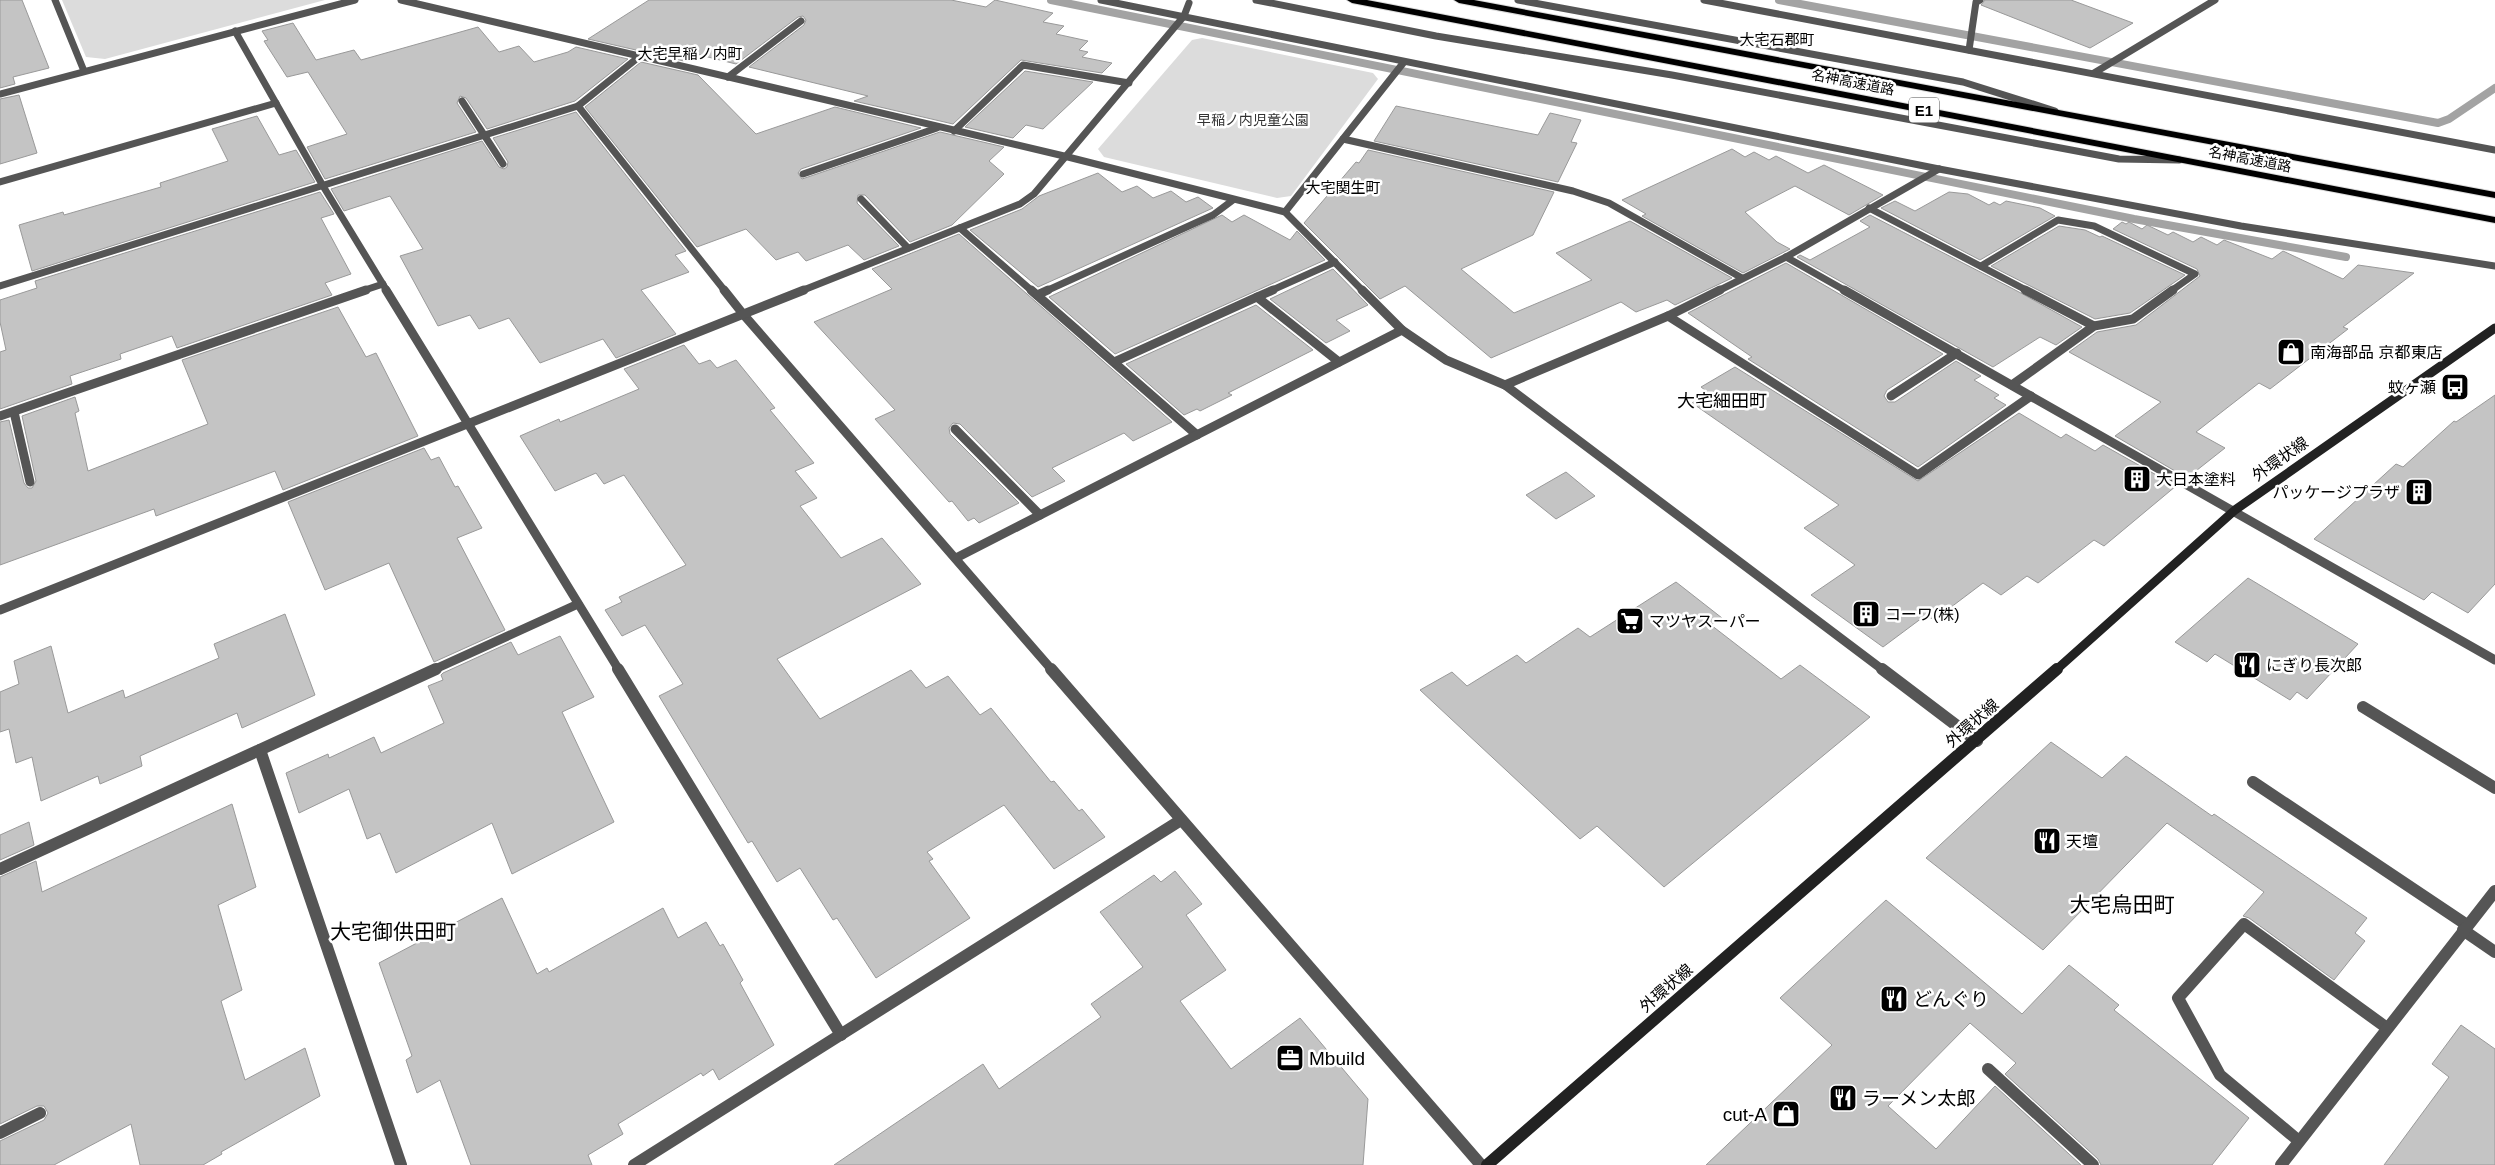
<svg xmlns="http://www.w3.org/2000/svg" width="2495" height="1165" font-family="Arial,'Noto Sans JP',sans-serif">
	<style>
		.green { fill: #dcdcdc }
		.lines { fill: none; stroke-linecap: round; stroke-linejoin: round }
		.stream { stroke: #a3a3a3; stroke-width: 8 }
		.building { fill: #c4c4c4; stroke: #999 }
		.motorway-casing { stroke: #dbdbdb; stroke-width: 2 }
		.service-far2 { stroke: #555; stroke-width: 7 }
		.service-far1 { stroke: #555; stroke-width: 9 }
		.service { stroke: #555; stroke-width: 12 }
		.minor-far2 { stroke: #555; stroke-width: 7 }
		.minor-far1 { stroke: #555; stroke-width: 9 }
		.minor { stroke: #555; stroke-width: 12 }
		.tertiary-far2 { stroke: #555; stroke-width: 7 }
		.tertiary-far1 { stroke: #555; stroke-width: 9 }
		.tertiary { stroke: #555; stroke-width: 12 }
		.secondary-far1 { stroke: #222; stroke-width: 9 }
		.secondary { stroke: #222; stroke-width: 12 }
		.motorway { fill: #000; fill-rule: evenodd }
		.labels { text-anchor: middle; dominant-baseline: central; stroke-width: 5; stroke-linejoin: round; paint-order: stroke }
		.far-street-label { font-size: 14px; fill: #000; stroke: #fff }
		.far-park-label { font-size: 14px; fill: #333; stroke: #fff }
		.far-neighbourhood-label { font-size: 15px; fill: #000; stroke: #fff }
		.shield { fill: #fff; stroke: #4c4c4c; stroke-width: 1 }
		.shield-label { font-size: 15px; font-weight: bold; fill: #000 }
		.poi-label { font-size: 16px; fill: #000; stroke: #fff; text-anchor: start }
		.street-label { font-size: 16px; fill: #000; stroke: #fff }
		.neighbourhood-label { font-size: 18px; fill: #000; stroke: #fff }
		.near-poi-label { font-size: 19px; fill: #000; stroke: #fff; text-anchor: start }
		.near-neighbourhood-label { font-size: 21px; fill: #000; stroke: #fff }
	</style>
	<rect width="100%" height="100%" fill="#fff"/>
	<!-- green -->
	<g class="green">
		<polygon points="62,0 325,0 105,59 86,57"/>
		<polygon points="1202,38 1373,73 1378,79 1291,196 1277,198 1104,157 1098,149 1192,40"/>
	</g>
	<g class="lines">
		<!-- stream -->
		<g class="stream">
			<polyline points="1051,0 2134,219 2346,257"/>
			<polyline points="1779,0 2438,123 2449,119 2495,88"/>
		</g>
	</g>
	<!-- building -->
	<g class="building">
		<polygon points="0,0 22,0 49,68 13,77 15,84 0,88"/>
		<polygon points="649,0 951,0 986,7 995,0 1053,13 1043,22 1064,26 1056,34 1088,41 1079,50 1088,52 1082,57 1112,63 1102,73 1021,60 953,124 854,101 868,96 749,67 804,25 806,20 803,16 798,17 736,64 672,48 684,61 588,39"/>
		<polygon points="1985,0 2071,0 2133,23 2090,48 1981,5"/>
		<polygon points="293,23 316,60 354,50 361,60 478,27 499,52 519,46 534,62 568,52 576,47 628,59 575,101 487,129 466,98 460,96 457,103 476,132 325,179 307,147 347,134 308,72 287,77 264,41 268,40 262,31"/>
		<polygon points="641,62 698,75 756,134 835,107 921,128 801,169 798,173 802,179 940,132 1004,147 989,161 1004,174 952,225 910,242 865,195 858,195 857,203 899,246 864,260 848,245 806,261 798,252 776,260 746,229 697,247 585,107"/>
		<polygon points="1025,71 1093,82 1043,129 1026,125 1013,138 965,127"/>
		<polygon points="19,95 37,153 0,164 0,99"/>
		<polygon points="1396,106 1538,135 1550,113 1581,120 1571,142 1577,143 1558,182 1374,141"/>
		<polygon points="576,112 686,251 675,255 689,272 641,290 676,334 616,358 603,339 540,363 509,318 479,329 470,315 438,326 400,256 423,249 390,196 344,211 331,189 482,141 499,167 504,169 507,167 508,162 493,138"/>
		<polygon points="257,116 279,155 296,150 315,182 32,271 19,225 63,212 64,215 102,204 161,187 160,183 228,161 212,129"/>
		<polygon points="1732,149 1745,157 1754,152 1769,160 1776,156 1808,173 1824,165 1883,195 1849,215 1795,186 1745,212 1777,242 1790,249 1743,273 1642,216 1646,214 1622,200"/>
		<polygon points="1368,150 1554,192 1533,235 1461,269 1514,313 1592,280 1556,253 1630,221 1732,278 1675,305 1667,300 1636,312 1621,302 1491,358 1405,286 1380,299 1304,223 1356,162 1359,163"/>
		<polygon points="1098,173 1122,192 1137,186 1153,198 1171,191 1186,202 1198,197 1213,208 1038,287 970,230 1022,209 1039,196"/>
		<polygon points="320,192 334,214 321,218 351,274 325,283 332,295 177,348 172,336 120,354 121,359 70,376 72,384 0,409 0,352 6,350 0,322 0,300 37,288 35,281"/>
		<polygon points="1949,192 1968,194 1989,205 1994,202 2000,205 2006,201 2040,208 2055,216 1980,260 1881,208 1895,201 1915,211"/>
		<polygon points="1222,215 1232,222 1244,215 1290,240 1297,231 1325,260 1115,354 1049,297"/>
		<polygon points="1870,215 2019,292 2082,327 2056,345 2040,337 1993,367 1797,257 1800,255 1810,260 1870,227 1860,221"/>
		<polygon points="2122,222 2126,224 2129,222 2142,229 2147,225 2168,235 2173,232 2193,242 2201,237 2217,245 2224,240 2272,259 2283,251 2343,279 2358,265 2414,273 2343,327 2348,329 2270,389 2259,383 2196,432 2225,448 2187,478 2115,436 2161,402 2069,352 2097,332 2136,325 2200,276 2197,269 2113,229"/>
		<polygon points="2059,226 2085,230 2100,237 2102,236 2185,275 2130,313 2095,319 1991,266"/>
		<polygon points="959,234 1172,422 1133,441 1124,433 1052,468 1065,481 1032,497 960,424 953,423 949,428 950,434 1019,503 979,523 974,518 968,521 952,501 949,502 875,419 895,410 814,322 892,289 872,269"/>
		<polygon points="1786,263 1943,354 1887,390 1884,396 1888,402 1895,402 1956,361 1981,376 1974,380 1999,395 1994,398 2006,405 1918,467 1748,359 1752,357 1688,313"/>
		<polygon points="1333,269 1368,305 1336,320 1350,331 1326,343 1270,299"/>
		<polygon points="1256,305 1313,350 1228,393 1232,395 1200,411 1197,409 1184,415 1126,364"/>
		<polygon points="338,307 366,357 376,353 418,436 283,490 275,471 156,516 154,509 0,565 0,422 9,420 24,483 28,488 32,488 36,481 22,416 75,397 79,411 75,413 88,471 208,424 182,360"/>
		<polygon points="684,345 699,364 710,360 717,368 736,360 775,408 770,410 814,463 795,471 817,498 800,506 841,558 882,538 921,584 777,659 820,719 911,670 926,688 948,676 980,715 991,708 1051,782 1054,781 1079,811 1082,809 1105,837 1054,869 1004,805 927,852 933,859 929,861 970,918 876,978 837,918 833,920 800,868 777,882 752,841 748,843 659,696 683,684 645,625 622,636 605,610 622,602 619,597 686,565 624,475 604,484 596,473 555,491 520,436 559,419 560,422 639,389 624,369"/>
		<polygon points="1735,367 1918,481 2019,413 2061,438 2066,434 2095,451 2103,445 2176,486 2104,546 2094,540 2038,583 2027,576 2001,595 1983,583 1934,620 1926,615 1883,647 1811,595 1855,565 1804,528 1839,505 1692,403 1709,393 1701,387"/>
		<polygon points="2495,395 2495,584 2468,613 2432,592 2424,600 2314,539 2396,464 2403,467 2454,421 2456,422"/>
		<polygon points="424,448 431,460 439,457 455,487 458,486 482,528 457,538 505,630 434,662 389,563 325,590 288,502"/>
		<polygon points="1566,472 1595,496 1556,519 1526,495"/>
		<polygon points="2248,578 2358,644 2307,699 2297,692 2290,700 2215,654 2207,662 2175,642"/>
		<polygon points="1676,582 1722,618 1711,625 1781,679 1800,665 1870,717 1664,887 1597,826 1580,839 1420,690 1452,672 1467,686 1517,655 1526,663 1578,628 1590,637"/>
		<polygon points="285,614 315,695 242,728 237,713 140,756 142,766 100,784 98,776 41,801 32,757 16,763 9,729 0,732 0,692 19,684 14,661 51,646 68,713 123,690 125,698 219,658 214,644"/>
		<polygon points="560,636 594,697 562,712 614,822 512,874 492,823 396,873 380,833 367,839 349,789 299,813 286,773 328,754 329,758 374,737 381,753 444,723 428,686 443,680 441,675 443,673 511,642 518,655"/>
		<polygon points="2051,742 2102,778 2126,756 2212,816 2214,814 2367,918 2355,933 2365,941 2334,980 2249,918 2243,916 2264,892 2167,823 2043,950 1926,858"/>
		<polygon points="232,804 256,887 218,905 242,990 221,1001 245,1080 305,1048 320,1096 221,1152 222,1154 203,1165 140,1165 131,1124 54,1165 0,1165 0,1141 44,1120 48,1113 44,1106 37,1106 0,1124 0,877 36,861 42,892"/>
		<polygon points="29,822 34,845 0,860 0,835"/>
		<polygon points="1175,871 1202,904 1186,915 1226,970 1180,1001 1231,1069 1300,1018 1368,1099 1363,1165 834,1165 983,1064 999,1089 1101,1017 1091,1004 1143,967 1100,912 1154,875 1161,882"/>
		<polygon points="502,898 537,974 547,968 549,972 663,908 678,938 706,922 720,946 723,944 743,980 740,983 774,1045 719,1080 713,1069 703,1076 701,1073 618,1124 623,1134 588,1155 592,1165 471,1165 440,1080 417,1093 406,1060 412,1056 379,963"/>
		<polygon points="1886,900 2022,1014 2069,965 2119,1005 2114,1010 2249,1118 2212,1165 2101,1165 2098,1159 2005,1074 2016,1063 1970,1023 1888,1106 1936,1149 1995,1086 2081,1165 1706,1165 1832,1045 1780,998"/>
		<polygon points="2461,1025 2495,1049 2495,1165 2384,1165 2449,1077 2432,1064"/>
	</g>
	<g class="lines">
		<defs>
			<g id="motorway">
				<polygon points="1347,0 1367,0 2495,217 2495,223 1352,3"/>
				<polygon points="1454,0 1474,0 2495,192 2495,198 1459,3"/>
			</g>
		</defs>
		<!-- motorway casing -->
		<use href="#motorway" class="motorway-casing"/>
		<!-- service-far2 -->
		<g class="service-far2">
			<polyline points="1256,0 1436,36 1672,75 2119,159 2179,160"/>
			<polyline points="1518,0 1963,82 2055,111"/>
			<polyline points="1969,50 1976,2 1980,0"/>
		</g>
		<!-- service-far1 -->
		<g class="service-far1">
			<polyline points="1668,316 1918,475 2031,396"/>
			<polyline points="1891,396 1957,353"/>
		</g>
		<!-- service -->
		<polyline class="service" points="0,1133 40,1113"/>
		<!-- minor-far2 -->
		<g class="minor-far2">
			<polyline points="55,0 84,71"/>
			<polyline points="401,0 1064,156 1285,212 1363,291"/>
			<polyline points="1184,16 1189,3"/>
			<polyline points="235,31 323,186 387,291"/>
			<polyline points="2094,73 2215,0"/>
			<polyline points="728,77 801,21"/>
			<polyline points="0,94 355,0"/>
			<polyline points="462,101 503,164"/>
			<polyline points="578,106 725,291"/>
			<polyline points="954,131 1023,65 1129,83"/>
			<polyline points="1343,139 1573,191 1609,203 1742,278"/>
			<polyline points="803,174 937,128"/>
			<polyline points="0,182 276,103"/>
			<polyline points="861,199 908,248"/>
			<polyline points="1869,208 2028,291"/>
			<polyline points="1285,212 1404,62"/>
			<polyline points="960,228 1032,291"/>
			<polyline points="1786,257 1846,291"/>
			<polyline points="1981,266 2058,220 2094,226 2195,274 2171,291"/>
			<polyline points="0,286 578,106 640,56"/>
			<polyline points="362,291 383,284"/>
			<polyline points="1046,291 1213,215 1233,200"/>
			<polyline points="1270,291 1335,262"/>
			<polyline points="1718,291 1786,257 1939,169"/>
		</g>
		<!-- minor-far1 -->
		<g class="minor-far1">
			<polyline points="386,290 619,670"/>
			<polyline points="724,290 743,314"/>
			<polyline points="1031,290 1197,435"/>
			<polyline points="1362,290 1402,330 1446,360 1505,385 1883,670"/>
			<polyline points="1844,290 2495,660"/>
			<polyline points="2025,290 2094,326"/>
			<polyline points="1037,295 1048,290"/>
			<polyline points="1257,297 1273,290"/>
			<polyline points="1114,362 1257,297 1339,362"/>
			<polyline points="1505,385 1668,316 1720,290"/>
			<polyline points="2012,385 2094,326 2133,319 2173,290"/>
			<polyline points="14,412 30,482"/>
			<polyline points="0,416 366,290"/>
			<polyline points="955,429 1040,515"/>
			<polyline points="956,558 1402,330"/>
			<polyline points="433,670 578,604"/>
		</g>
		<!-- minor -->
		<g class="minor">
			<polyline points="618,669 841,1035"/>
			<polyline points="1882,669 1977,741"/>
			<polyline points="2363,707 2495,788"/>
			<polyline points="260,750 401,1165"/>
			<polyline points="2253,782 2467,925"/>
			<polyline points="0,869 436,669"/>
			<polyline points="2463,930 2495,952"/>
			<polyline points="1988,1069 2093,1165"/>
			<polyline points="2299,1141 2220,1075 2178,998 2244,924 2387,1028"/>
			<polyline points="634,1165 1181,820"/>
		</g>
		<!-- tertiary-far2 -->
		<g class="tertiary-far2">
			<polyline points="1101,0 1939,169 2241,226 2495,266"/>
			<polyline points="1704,0 2495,150"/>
			<polyline points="801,291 1020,204 1034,194 1184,16"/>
		</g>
		<!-- tertiary-far1 -->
		<g class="tertiary-far1">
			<polyline points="743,314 1052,670"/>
			<polyline points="0,610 804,290"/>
		</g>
		<!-- tertiary -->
		<g class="tertiary">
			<polyline points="1051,669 1481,1165"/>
			<polyline points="2281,1165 2495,891"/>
		</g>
		<!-- secondary-far1 -->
		<polyline class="secondary-far1" points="2056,670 2235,510 2495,328"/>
		<!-- secondary -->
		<polyline class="secondary" points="1487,1165 2057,669"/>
		<!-- motorway -->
		<use href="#motorway" class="motorway"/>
	</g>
	<!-- icons -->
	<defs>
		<symbol id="shop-square" viewBox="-11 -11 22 22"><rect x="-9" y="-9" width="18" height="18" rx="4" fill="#000" stroke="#fff"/><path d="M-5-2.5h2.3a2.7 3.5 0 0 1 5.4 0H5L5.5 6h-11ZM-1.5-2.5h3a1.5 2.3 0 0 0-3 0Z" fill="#fff"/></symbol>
		<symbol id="bus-square" viewBox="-11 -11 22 22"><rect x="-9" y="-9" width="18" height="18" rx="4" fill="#000" stroke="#fff"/><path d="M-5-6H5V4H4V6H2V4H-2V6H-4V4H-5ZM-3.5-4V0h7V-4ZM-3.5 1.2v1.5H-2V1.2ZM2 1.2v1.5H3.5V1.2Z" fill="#fff"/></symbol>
		<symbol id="building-square" viewBox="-11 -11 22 22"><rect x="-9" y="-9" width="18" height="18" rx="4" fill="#000" stroke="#fff"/><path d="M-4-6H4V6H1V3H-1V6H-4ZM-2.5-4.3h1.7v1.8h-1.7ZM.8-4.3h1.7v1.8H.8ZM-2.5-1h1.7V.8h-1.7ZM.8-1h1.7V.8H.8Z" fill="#fff"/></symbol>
		<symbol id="supermarket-square" viewBox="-11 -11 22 22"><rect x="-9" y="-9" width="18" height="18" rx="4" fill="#000" stroke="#fff"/><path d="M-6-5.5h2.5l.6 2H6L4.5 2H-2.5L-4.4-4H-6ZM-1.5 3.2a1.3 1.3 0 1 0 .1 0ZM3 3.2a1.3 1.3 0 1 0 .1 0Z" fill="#fff"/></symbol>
		<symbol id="restaurant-square" viewBox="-11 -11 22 22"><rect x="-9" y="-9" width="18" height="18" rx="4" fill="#000" stroke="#fff"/><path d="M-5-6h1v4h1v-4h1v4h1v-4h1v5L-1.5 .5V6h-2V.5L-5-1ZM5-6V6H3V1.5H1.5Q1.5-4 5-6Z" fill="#fff"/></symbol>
		<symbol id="office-square" viewBox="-11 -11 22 22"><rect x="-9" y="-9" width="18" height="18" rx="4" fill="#000" stroke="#fff"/><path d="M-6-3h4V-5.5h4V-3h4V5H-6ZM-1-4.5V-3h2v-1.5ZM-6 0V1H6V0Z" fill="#fff"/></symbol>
	</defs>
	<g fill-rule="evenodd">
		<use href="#shop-square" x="2275" y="336" width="32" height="32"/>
		<use href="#bus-square" x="2439" y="371" width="32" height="32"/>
		<use href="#building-square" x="2121" y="463" width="32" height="32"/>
		<use href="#building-square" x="2403" y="476" width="32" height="32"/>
		<use href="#building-square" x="1850" y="598" width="32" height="32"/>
		<use href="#supermarket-square" x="1614" y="605" width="32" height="32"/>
		<use href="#restaurant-square" x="2231" y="649" width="32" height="32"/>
		<use href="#restaurant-square" x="2031" y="825" width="32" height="32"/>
		<use href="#restaurant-square" x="1878" y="983" width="32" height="32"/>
		<use href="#office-square" x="1274" y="1042" width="32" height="32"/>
		<use href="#restaurant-square" x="1827" y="1082" width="32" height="32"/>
		<use href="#shop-square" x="1770" y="1098" width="32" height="32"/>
	</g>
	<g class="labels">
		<!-- far-street labels -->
		<g class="far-street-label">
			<text transform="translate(1853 82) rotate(11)">名神高速道路</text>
			<text transform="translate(2250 159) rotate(11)">名神高速道路</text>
		</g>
		<!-- far-park labels -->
		<g class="far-park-label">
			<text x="1253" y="120">早稲ノ内児童公園</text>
		</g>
		<!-- far-neighbourhood labels -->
		<g class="far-neighbourhood-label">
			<text x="1777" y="39">大宅石郡町</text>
			<text x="690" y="53">大宅早稲ノ内町</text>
			<text x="1343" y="187">大宅関生町</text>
		</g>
		<!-- shield labels -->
		<rect class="shield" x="1909" y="97.5" width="30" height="25" rx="4"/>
		<g class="shield-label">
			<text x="1924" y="110">E1</text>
		</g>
		<!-- poi labels -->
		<g class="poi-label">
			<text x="2310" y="352">南海部品 京都東店</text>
			<text x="2436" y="387" text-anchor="end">蚊ヶ瀬</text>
			<text x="2156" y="479">大日本塗料</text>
			<text x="2400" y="492" text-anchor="end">パッケージプラザ</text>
			<text x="1885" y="614">コーワ(株)</text>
			<text x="1649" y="621">マツヤスーパー</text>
			<text x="2266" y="665">にぎり長次郎</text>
			<text x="2066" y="841">天壇</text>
		</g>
		<!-- street labels -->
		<g class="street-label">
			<text transform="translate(2280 459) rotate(-35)">外環状線</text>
			<text transform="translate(1972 723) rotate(-41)">外環状線</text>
			<text transform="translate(1666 988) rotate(-41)">外環状線</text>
		</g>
		<!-- neighbourhood labels -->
		<g class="neighbourhood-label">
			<text x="1722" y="401">大宅細田町</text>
		</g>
		<!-- near-poi labels -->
		<g class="near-poi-label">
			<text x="1913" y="999">どんぐり</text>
			<text x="1309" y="1058">Mbuild</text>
			<text x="1862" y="1098">ラーメン太郎</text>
			<text x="1767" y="1114" text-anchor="end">cut-A</text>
		</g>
		<!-- near-neighbourhood labels -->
		<g class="near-neighbourhood-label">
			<text x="2122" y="904">大宅烏田町</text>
			<text x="393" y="931">大宅御供田町</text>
		</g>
	</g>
</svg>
